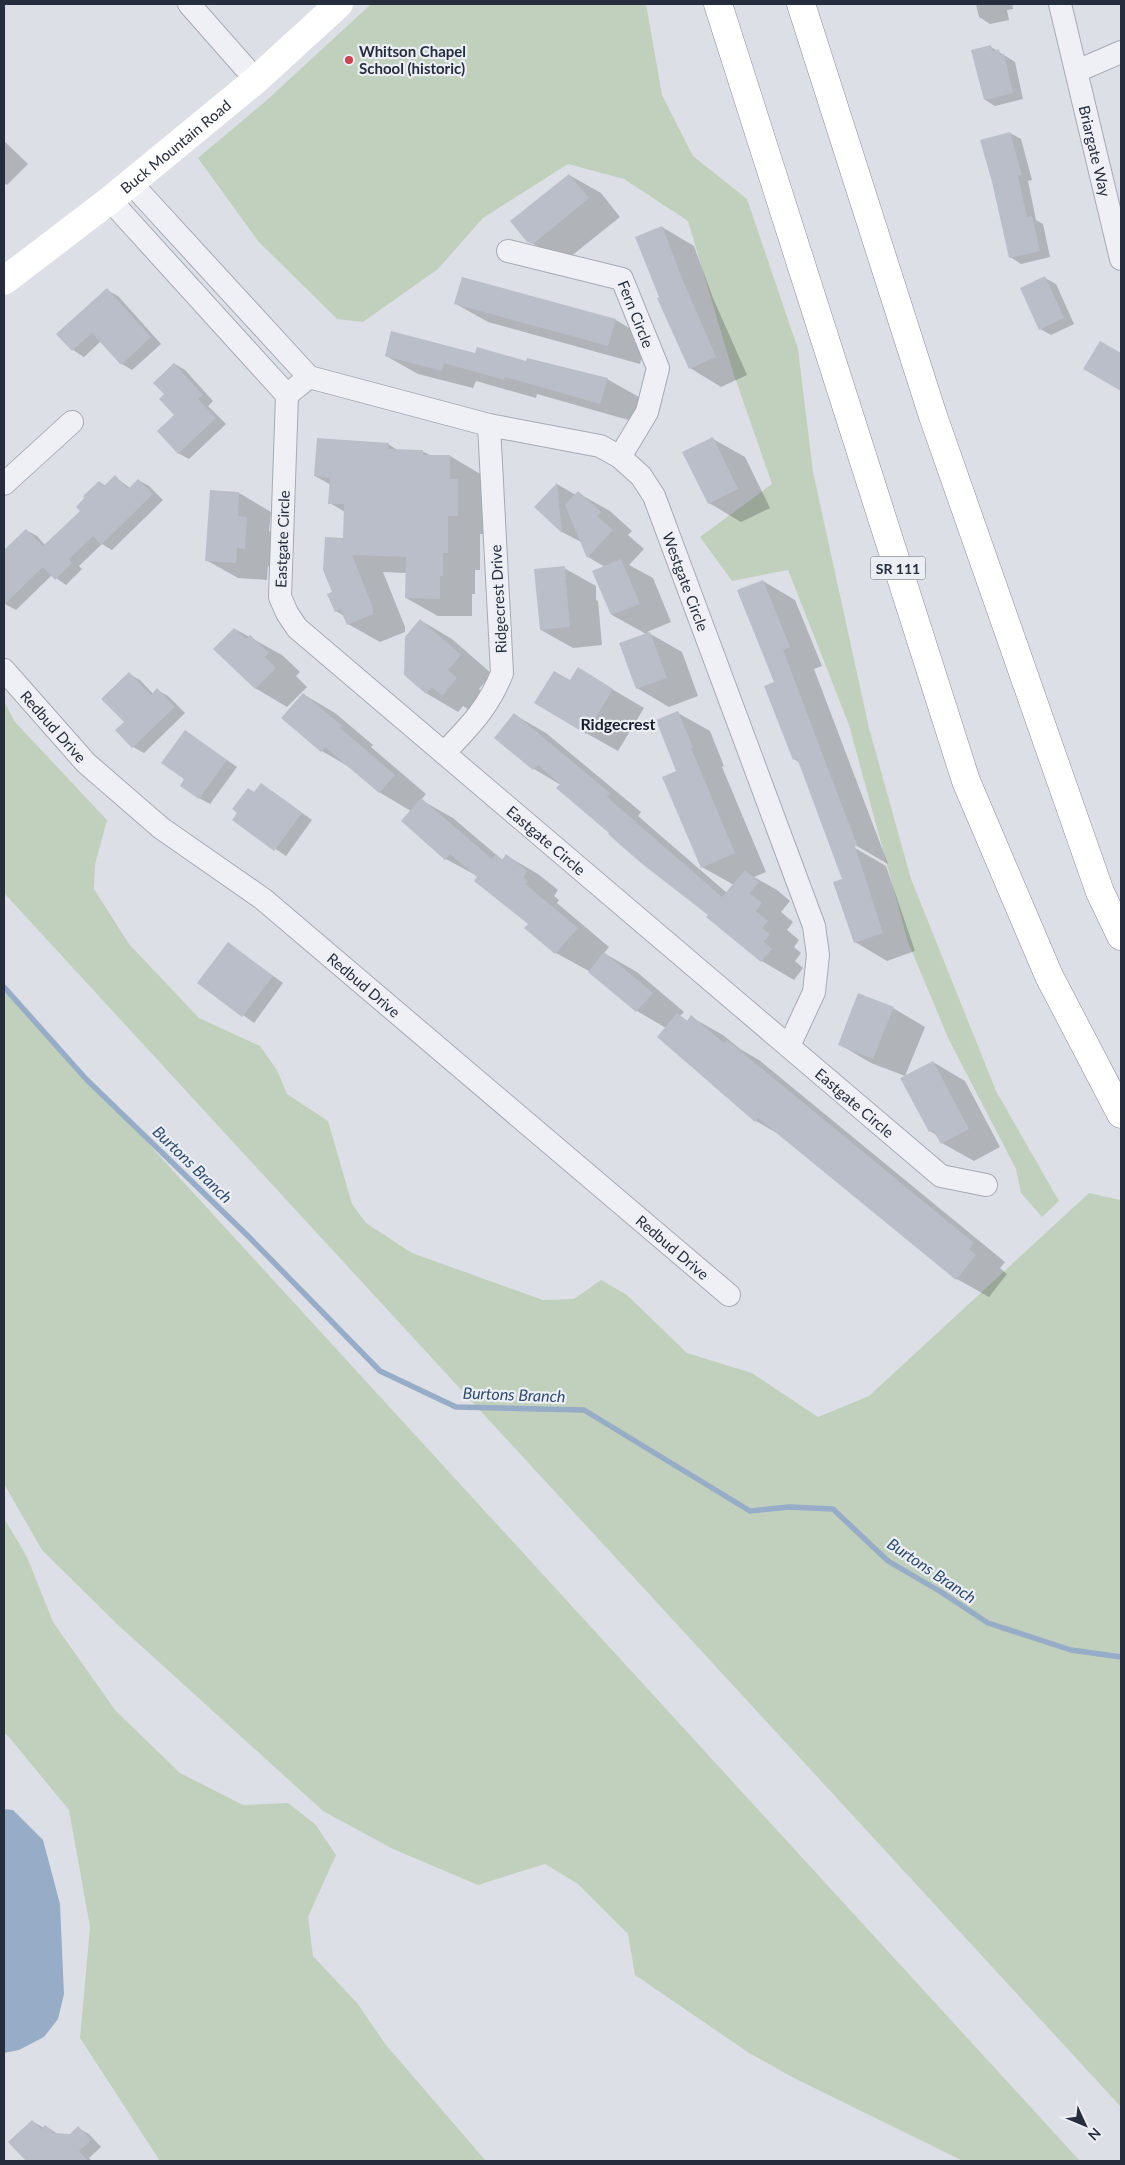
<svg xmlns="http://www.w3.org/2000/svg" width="1125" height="2165" font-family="Lato,sans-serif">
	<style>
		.green { fill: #c1d0bd }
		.water { fill: #97acc6 }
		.shadow { fill: #0003 }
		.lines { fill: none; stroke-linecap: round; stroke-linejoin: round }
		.stream { stroke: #97acc6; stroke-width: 5.5 }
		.building { fill: #babec9 }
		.street-casing { stroke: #a5aab3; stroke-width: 24 }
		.highway-casing { stroke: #848c9c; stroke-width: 29 }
		.street { stroke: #eff0f5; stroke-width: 22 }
		.secondary { stroke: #fff; stroke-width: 28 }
		.highway { stroke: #fff; stroke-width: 28 }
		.poi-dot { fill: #cb414f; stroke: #ebeff4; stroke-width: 2 }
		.labels { text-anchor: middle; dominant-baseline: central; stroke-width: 4.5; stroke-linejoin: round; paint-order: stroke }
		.shield { fill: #ebeff4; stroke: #616773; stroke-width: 1 }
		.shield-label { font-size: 14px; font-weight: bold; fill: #262d3c }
		.poi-label { font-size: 15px; font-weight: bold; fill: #262d3c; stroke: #ebeff4; text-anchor: start }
		.street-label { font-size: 15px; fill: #262d3c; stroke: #ebeff4 }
		.neighbourhood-label { font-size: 16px; font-weight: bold; fill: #191e2d; stroke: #ebeff4 }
		.water-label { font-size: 16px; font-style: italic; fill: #314a6f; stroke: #ebeff4 }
	</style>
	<rect width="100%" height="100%" fill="#dce0e6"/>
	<!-- green -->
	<g class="green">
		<polygon points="371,4 646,4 662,95 693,156 747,199 798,349 813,472 869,728 911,879 996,1091 1059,1201 1042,1217 1021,1193 1016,1169 949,1040 908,942 849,725 788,570 732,581 700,537 772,484 733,372 688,221 624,179 568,164 483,218 438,269 363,322 337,319 258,241 198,158 267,100"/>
		<polygon points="4,701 15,722 107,820 95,865 94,889 129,944 199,1018 260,1046 277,1070 287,1094 328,1121 352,1204 366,1223 412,1253 543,1300 574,1299 601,1280 627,1295 687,1353 752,1373 818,1417 869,1396 1089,1193 1121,1200 1121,2107 4,893"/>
		<polygon points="4,986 1080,2161 963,2161 792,2077 749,2053 635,1975 628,1934 578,1884 545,1864 478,1885 393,1849 323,1811 117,1624 42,1550 4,1484"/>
		<polygon points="4,1518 27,1557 53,1622 115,1710 180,1773 243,1805 288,1803 315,1824 336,1855 308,1917 313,1956 357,2003 386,2045 486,2161 160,2161 80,2038 90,1927 69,1810 9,1737 4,1733"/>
	</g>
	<!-- water -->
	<polygon class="water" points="4,1809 13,1810 43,1840 60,1904 64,1994 58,2019 44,2037 19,2050 4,2053"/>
	<!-- shadow -->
	<g class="shadow">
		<polygon points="976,4 1012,4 1013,9 1007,10 1009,20 990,24 979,17"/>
		<polygon points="991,47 1015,62 1023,99 995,106 985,100"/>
		<polygon points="1010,133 1021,139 1032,180 1028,181 1036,220 1043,224 1050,257 1021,264 1010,257"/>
		<polygon points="4,141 28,164 7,185 4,183"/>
		<polygon points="569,175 601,193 620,217 565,261 528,241"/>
		<polygon points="662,227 694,246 713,298 747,375 721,387 690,368 660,298"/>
		<polygon points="1045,278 1056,284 1074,324 1051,335 1040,329"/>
		<polygon points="107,290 118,296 161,344 132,370 122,364 101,341 84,357 73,350 58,334"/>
		<polygon points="456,304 616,320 647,339 640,364 488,322"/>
		<polygon points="386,356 527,362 607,379 639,397 632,421 537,394 536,398 476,381 473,388 418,374"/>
		<polygon points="175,364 185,370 213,401 208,406 226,424 189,459 178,453 175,415 166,395"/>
		<polygon points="713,439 745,457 770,508 741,522 709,503"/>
		<polygon points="388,444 399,451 422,451 432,456 450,456 482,475 489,534 480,534 480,570 475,570 475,594 472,594 472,616 438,616 406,598 407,573 383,572 405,627 405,632 380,642 348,624 344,616 336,611 334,593 344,539 345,512 330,503 331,485 315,476"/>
		<polygon points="115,477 130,488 138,480 149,486 163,500 112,550 102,544 79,566 82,569 66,585 52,575 16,610 5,604 4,552 26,530 37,536 45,545 82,511 100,482 106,486"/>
		<polygon points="557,484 576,495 578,493 610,511 632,531 628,535 644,549 629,565 653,578 671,622 647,632 682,652 698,696 669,707 637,688 646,634 612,615 605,567 588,557 583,543 562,532 536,507"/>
		<polygon points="239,493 271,512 269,531 278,536 276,566 268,566 267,580 238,578 206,560"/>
		<polygon points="564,568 596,586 596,600 598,601 602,645 573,648 541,630"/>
		<polygon points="763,581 795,600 822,666 814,669 888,864 855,845 855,848 886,866 915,951 887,961 855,942 843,880 800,763 794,759 775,683"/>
		<polygon points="420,620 452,639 492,674 479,689 488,697 474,713 463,706 458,712 426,693"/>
		<polygon points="235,629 282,655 300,672 296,676 307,687 287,707 255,688"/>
		<polygon points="578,669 644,708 618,751 586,733 570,682"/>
		<polygon points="129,674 140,680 153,694 157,690 168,696 185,713 144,753 133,747 117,730 126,722"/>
		<polygon points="303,694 335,713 373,745 371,747 426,794 421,800 453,818 500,858 503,860 507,856 538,874 558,890 554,896 559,900 557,903 609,947 604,953 637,972 684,1012 680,1016 688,1021 691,1017 723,1035 740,1049 759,1060 1005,1262 1000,1268 1007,1274 989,1297 957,1279 782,1136 756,1121 666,1028 637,1011 589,971 556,953 526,928 530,924 479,877 446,859 411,811 379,792 351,768 322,751"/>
		<polygon points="678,713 710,731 724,766 722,767 766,872 754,877 777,890 790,901 781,912 793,922 787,930 799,940 794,947 801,953 795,961 803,968 794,980 762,961 708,917 710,915 610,833 561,785 534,769 496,738 515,715 546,733 641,812 638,816 727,893 734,885 702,867 678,772"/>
		<polygon points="185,731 237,767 210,804 199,798 186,779"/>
		<polygon points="272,791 312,820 286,856 233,820 255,793"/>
		<polygon points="229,944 283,983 254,1023 199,983"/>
		<polygon points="893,1008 925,1027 905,1076 871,1063 839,1044"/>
		<polygon points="933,1062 965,1081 1000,1147 974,1161 942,1143 938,1136 930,1131"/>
		<polygon points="32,2121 44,2128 46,2126 59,2135 70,2136 78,2128 89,2134 101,2147 89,2158 92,2161 29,2161 10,2142"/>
	</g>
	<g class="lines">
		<!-- stream -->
		<polyline class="stream" points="4,987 86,1079 248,1236 380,1371 456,1407 584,1410 750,1511 789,1507 833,1509 888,1561 941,1592 988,1623 1071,1650 1121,1657"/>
	</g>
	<!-- building -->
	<g class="building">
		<polygon points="991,45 992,51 999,49 1000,55 1004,54 1013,93 984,100 971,50"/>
		<polygon points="1010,132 1022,175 1018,176 1027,217 1032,216 1040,251 1009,258 992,182 980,140"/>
		<polygon points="569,174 589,198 533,244 527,242 510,221"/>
		<polygon points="662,226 682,278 716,357 689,369 657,298 659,297 635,237"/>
		<polygon points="1045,276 1064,318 1039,330 1020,288"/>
		<polygon points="462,277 616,319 608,346 454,304"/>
		<polygon points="107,288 151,337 121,365 92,333 72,351 56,334"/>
		<polygon points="391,331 475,353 477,347 526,361 527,358 608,378 600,404 505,377 504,380 444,363 442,371 385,356"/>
		<polygon points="1100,341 1121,353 1121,391 1083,369"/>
		<polygon points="174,363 203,395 198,399 216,418 178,454 157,431 174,415 159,399 164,394 153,383"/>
		<polygon points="713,437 738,489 708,504 682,452"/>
		<polygon points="317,438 389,443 388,449 423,450 423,455 450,455 450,479 458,479 458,516 448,516 448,553 443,553 443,576 440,576 440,599 405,598 406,557 352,555 373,608 373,614 347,625 340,609 335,612 327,594 332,592 323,570 325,537 343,538 344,504 328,504 330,478 314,476"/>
		<polygon points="115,475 128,489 138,479 153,494 101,545 93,536 69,559 72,563 55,580 43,567 4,605 4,550 26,529 43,546 80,511 76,507 84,498 83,496 99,481 104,486"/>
		<polygon points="557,483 562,533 534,507"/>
		<polygon points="210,490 239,492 238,516 247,517 245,549 237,548 236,563 205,561"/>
		<polygon points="578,491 601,512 597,516 613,530 587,558 565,505"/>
		<polygon points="621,559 640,604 611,615 592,571"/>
		<polygon points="565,566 566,580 564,583 566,582 570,627 540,630 534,569"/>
		<polygon points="763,580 790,647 783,650 857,845 855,846 883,933 854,943 833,882 842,879 797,758 793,760 764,686 774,682 737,590"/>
		<polygon points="420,619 461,655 448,670 457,678 442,696 432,687 426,694 404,675 405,637"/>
		<polygon points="234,628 246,639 250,635 269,653 265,657 276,668 255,689 213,649"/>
		<polygon points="650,632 667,678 636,689 619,643"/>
		<polygon points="578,667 613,689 586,734 534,703 554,671 570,680"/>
		<polygon points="129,672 151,695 157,688 175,707 132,748 115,730 124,722 101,699"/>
		<polygon points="303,693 342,726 340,728 395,775 379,793 325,747 321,752 281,718"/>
		<polygon points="678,711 693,747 691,748 735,853 701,868 662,777 676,771 656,720"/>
		<polygon points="514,713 610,793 607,797 722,897 745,870 759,882 750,893 762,903 756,911 768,921 762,928 770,934 764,942 772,949 761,962 706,917 708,915 641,863 608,834 609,833 556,788 560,784 538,765 533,770 494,738"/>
		<polygon points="185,730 227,760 199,799 180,786 184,779 161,763"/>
		<polygon points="261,783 302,813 274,851 232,820 237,813 232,809 248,788 254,792"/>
		<polygon points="421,798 492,859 496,854 502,860 506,854 527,871 523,877 528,881 525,884 578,928 555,954 524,928 528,924 474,881 477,877 450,854 445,860 401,821"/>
		<polygon points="228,942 273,976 242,1017 197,983"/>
		<polygon points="604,952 653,993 636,1012 588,972"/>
		<polygon points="858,993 894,1007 873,1059 838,1045"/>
		<polygon points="677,1013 687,1021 691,1015 724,1043 727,1040 974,1243 969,1249 976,1255 956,1280 758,1118 755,1122 657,1037"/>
		<polygon points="933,1061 969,1129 941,1144 933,1130 929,1132 900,1078"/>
		<polygon points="32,2120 41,2129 45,2125 54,2133 70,2134 78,2126 91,2140 79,2151 88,2161 26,2161 8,2142"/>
	</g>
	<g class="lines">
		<defs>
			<g id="street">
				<polyline points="189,4 256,80"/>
				<path id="s1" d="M 1060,4 L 1121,259"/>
				<polyline points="1077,71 1121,52"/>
				<polyline points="131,183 309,377"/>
				<polyline points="110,200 287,395"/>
				<path id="s2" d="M 508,251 L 622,279 L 658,368 L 647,412 L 620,457"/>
				<path id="s3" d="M 287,395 L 280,597 L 287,613 L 297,628 L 941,1176 L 986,1185"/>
				<path id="s4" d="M 287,395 L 309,377 L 489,425 L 600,446 L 620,457 L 641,476 L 654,496 L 814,926 L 818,955 L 814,992 L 789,1046"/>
				<polyline points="4,484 72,422"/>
				<path id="s5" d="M 4,670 L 86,763 L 161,828 L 263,899 L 729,1295"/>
				<path d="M 444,753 C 469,727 489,707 502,673 L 489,425"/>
			</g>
			<g id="highway">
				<polyline points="718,4 966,781 1049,976 1121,1114"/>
				<polyline points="801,4 933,416 1100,892 1121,936"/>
			</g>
		</defs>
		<!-- street casing -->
		<use href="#street" class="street-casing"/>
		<!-- highway casing -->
		<use href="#highway" class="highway-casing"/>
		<!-- street -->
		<use href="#street" class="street"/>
		<!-- secondary -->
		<path class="secondary" id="s6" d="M 4,281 L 110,200 L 256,80 L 339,4"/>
		<!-- highway -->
		<use href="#highway" class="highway"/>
	</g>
	<!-- markers -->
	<circle class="poi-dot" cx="349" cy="60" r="5"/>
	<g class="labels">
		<!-- shield labels -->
		<rect class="shield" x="870.5" y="556.5" width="55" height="23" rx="4"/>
		<g class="shield-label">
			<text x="898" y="568">SR 111</text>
		</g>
		<!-- poi labels -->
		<g class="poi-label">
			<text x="359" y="51">Whitson Chapel<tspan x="359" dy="17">School (historic)</tspan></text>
		</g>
		<!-- street labels -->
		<g class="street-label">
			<text stroke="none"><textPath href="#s6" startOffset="218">Buck Mountain Road</textPath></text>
			<text stroke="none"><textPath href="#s1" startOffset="151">Briargate Way</textPath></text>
			<text stroke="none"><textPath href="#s2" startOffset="155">Fern Circle</textPath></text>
			<text transform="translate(282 539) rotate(-88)">Eastgate Circle</text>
			<text stroke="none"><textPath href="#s4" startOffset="494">Westgate Circle</textPath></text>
			<text transform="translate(498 599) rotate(-93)">Ridgecrest Drive</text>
			<text stroke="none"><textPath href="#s5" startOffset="75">Redbud Drive</textPath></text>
			<text stroke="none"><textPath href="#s3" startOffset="565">Eastgate Circle</textPath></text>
			<text stroke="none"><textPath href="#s5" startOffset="480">Redbud Drive</textPath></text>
			<text stroke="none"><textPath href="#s3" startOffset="970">Eastgate Circle</textPath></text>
			<text stroke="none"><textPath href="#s5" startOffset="885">Redbud Drive</textPath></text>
		</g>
		<!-- neighbourhood labels -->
		<g class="neighbourhood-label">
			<text x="618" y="723">Ridgecrest</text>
		</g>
		<!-- water labels -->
		<g class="water-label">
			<text transform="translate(193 1164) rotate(44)">Burtons Branch</text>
			<text transform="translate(514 1394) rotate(2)">Burtons Branch</text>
			<text transform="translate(932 1570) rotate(34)">Burtons Branch</text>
		</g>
	</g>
	<!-- border -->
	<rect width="1125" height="2165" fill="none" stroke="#262d3c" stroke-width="10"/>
	<!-- north arrow -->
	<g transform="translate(1085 2125) rotate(134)" stroke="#ebeff4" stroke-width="4" paint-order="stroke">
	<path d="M0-4L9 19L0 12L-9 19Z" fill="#262d3c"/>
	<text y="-8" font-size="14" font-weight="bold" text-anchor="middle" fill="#262d3c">N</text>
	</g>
</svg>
